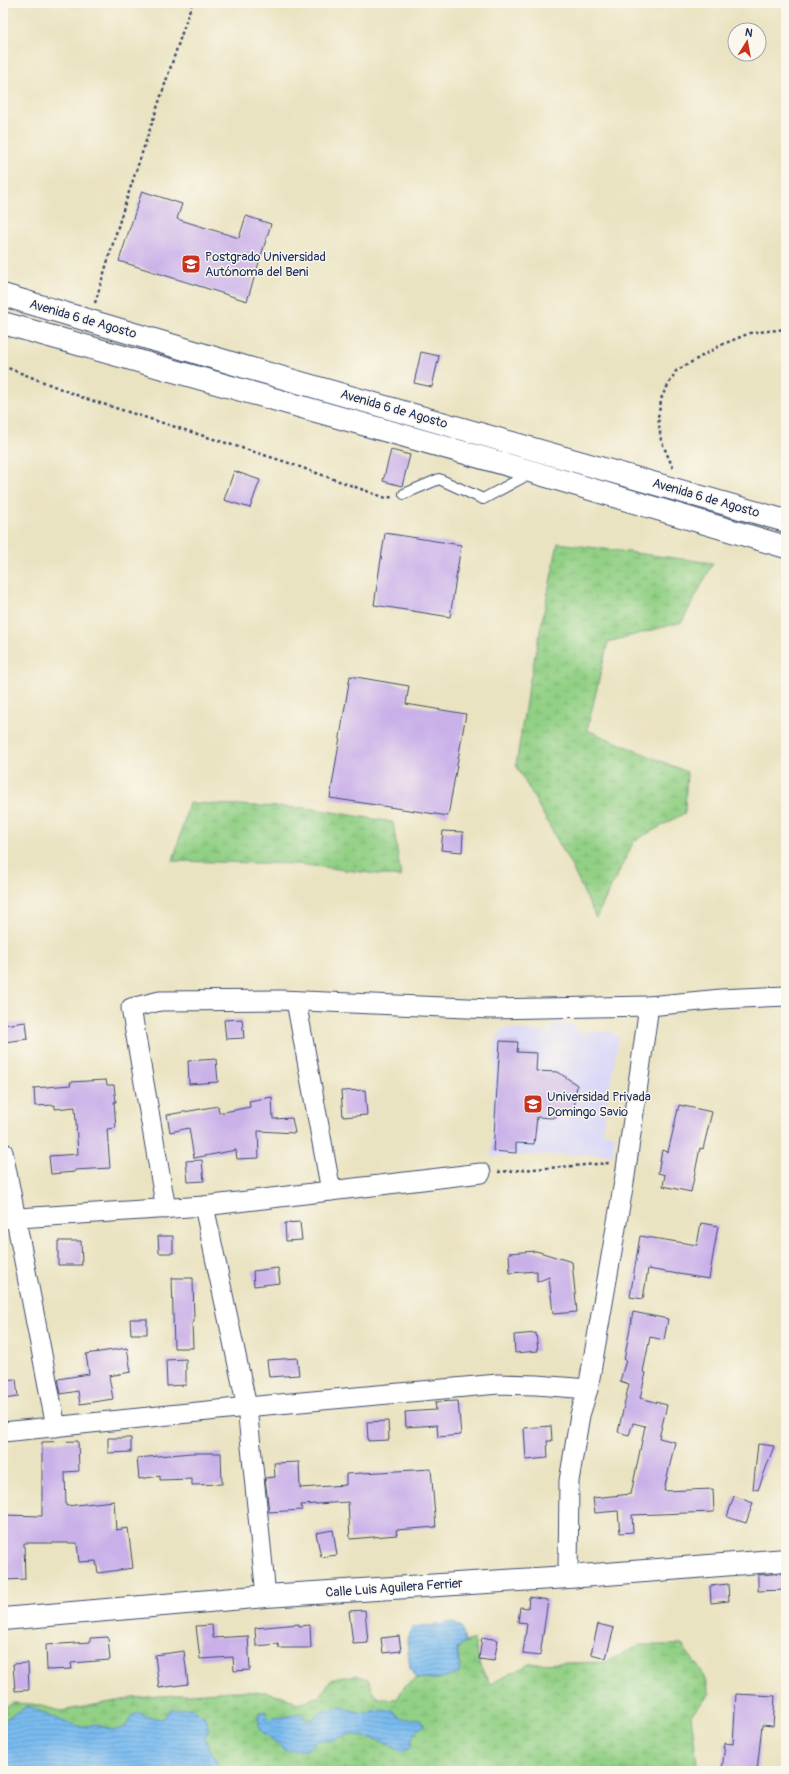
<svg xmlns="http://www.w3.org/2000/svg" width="789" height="1774" font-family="Pangolin,sans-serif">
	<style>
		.built { fill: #d8d7f8 }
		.wetland { fill: url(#wetland-marsh); stroke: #568072 }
		.water { fill: url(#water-rules); stroke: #4a76a7 }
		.building { fill: #c9b0e9 }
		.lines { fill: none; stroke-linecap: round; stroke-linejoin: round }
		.service-casing { stroke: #3a4a6d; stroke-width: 12 }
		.minor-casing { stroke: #3a4a6d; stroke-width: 21 }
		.tertiary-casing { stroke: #3a4a6d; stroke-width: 24 }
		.path { stroke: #3a4a6d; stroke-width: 2.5; stroke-dasharray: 3 3; stroke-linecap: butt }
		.service { stroke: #fff; stroke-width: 10 }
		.minor { stroke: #fff; stroke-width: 19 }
		.tertiary { stroke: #fff; stroke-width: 22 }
		.labels { text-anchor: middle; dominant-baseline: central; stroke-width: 3; stroke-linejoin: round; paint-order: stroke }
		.poi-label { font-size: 13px; fill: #1b2f5e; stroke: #fbf7ec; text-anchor: start }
		.street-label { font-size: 13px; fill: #1b2f5e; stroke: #fbf7ec }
	</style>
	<defs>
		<pattern id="wetland-marsh" width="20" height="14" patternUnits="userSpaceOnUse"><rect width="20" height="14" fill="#92d085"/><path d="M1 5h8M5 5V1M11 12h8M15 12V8" fill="none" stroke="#7db375"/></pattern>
		<pattern id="water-rules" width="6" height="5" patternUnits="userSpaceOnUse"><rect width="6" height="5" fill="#7abcf0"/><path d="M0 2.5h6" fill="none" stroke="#6399c6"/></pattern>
	</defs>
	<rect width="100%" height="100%" fill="#fbf7ec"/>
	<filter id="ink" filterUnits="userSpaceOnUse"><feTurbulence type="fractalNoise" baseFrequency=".025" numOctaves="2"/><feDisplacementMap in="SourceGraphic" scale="8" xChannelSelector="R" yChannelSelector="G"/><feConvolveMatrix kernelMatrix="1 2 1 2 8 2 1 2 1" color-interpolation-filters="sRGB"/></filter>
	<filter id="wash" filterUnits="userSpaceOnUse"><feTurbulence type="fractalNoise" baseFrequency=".012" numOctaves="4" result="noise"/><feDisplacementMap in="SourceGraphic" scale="16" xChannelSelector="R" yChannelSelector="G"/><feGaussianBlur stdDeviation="0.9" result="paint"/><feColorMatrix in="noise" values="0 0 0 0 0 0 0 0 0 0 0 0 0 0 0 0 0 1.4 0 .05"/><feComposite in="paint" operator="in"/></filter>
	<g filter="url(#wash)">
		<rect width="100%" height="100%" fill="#eae3c1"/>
		<!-- built -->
		<polygon class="built" points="553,1024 574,1024 576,1032 609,1031 619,1036 602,1132 615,1135 613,1154 491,1156 496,1040 503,1028 551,1033"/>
		<!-- wetland -->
		<g class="wetland">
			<polygon points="558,543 713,563 682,622 608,642 587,730 687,772 685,813 634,841 596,918 571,865 516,765 527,695"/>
			<polygon points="189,803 307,808 393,822 401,877 298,864 173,861"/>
			<polygon points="474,1639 480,1666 490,1684 529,1664 605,1662 641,1645 682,1645 702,1672 710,1694 691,1715 698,1771 3,1771 3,1710 12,1703 33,1704 61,1711 133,1698 232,1691 265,1692 283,1696 298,1704 320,1696 332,1679 356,1675 368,1679 377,1698 397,1699 404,1687 416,1678 437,1679 460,1666 457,1649 465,1642"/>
		</g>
		<!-- water -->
		<g class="water">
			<path d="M 451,1622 L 462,1627 L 465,1642 L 457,1649 L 460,1666 L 459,1674 L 437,1679 L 416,1678 L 410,1669 L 407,1641 L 413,1627 C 426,1625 439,1626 451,1622 Z"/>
			<polygon points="28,1706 64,1722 82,1727 95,1724 112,1730 125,1728 132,1715 140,1713 147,1717 163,1719 170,1710 191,1708 205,1717 209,1732 204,1737 219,1767 209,1771 3,1771 3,1728 7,1718"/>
			<path d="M 341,1707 L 359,1712 L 368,1713 L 378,1709 L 393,1710 L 401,1719 L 421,1719 L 425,1725 C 414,1731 411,1736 411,1748 L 402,1752 L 385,1742 L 363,1736 L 348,1734 L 334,1740 L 316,1741 L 307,1750 L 286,1751 L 259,1729 L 259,1712 L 266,1712 L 267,1719 L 284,1717 L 301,1713 L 307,1720 L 313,1720 L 319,1713 Z"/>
		</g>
		<g id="blocks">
			<!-- building -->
			<g class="building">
				<polygon points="142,191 182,204 177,219 239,238 246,216 271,224 247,301 119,261"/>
				<polygon points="421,352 439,356 432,387 414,383"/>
				<polygon points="391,450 410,455 402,486 383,481"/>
				<polygon points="234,471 260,480 250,508 224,500"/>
				<polygon points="385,533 461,545 450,617 374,605"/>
				<polygon points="350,676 409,686 406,704 466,714 448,816 330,798"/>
				<polygon points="443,831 463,832 462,852 441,850"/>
				<polygon points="242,1019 244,1038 226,1039 224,1020"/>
				<polygon points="26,1022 28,1039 4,1042 3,1025"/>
				<polygon points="500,1041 518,1042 517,1052 537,1053 536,1071 558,1072 577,1085 574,1111 552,1118 537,1117 534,1144 516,1143 516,1153 493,1151"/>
				<polygon points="216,1059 218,1082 189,1084 188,1061"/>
				<polygon points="106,1080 107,1085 114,1085 116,1102 114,1102 116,1128 107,1129 110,1168 75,1170 75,1172 51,1174 49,1156 78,1154 75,1107 55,1109 55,1105 35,1106 34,1088 71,1085 70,1082"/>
				<polygon points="365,1090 367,1115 343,1117 341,1091"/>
				<polygon points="272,1097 273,1119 292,1118 295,1133 258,1131 259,1158 237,1159 236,1150 194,1158 189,1128 170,1132 167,1115 218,1106 219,1113 250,1107 249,1101"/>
				<polygon points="679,1105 712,1112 703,1149 700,1148 691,1192 663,1186 665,1175 658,1173 662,1150 668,1152"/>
				<polygon points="202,1160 204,1181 188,1182 186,1161"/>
				<polygon points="300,1222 302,1240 286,1241 285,1223"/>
				<polygon points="701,1223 718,1226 709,1279 648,1269 643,1299 630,1297 640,1236 697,1245"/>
				<polygon points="158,1236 173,1236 173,1253 159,1253"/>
				<polygon points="58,1241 81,1241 82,1265 58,1265"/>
				<polygon points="536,1251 572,1262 577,1312 553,1314 549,1277 537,1282 537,1271 510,1273 509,1253"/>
				<polygon points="278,1268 280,1283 254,1286 253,1271"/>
				<polygon points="172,1278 193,1278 194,1322 192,1323 193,1348 174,1348"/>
				<polygon points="633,1312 668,1319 664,1340 650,1337 643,1372 646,1373 640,1398 667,1405 659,1438 675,1442 664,1491 713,1489 714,1512 632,1515 633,1532 620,1533 618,1511 595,1513 593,1498 631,1494 645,1426 633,1423 629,1435 618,1432 629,1384 620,1381 626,1360 624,1360"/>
				<polygon points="130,1319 147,1319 147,1334 131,1334"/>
				<polygon points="536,1333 538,1351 515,1353 514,1335"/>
				<polygon points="127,1348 131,1372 109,1376 113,1399 80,1404 78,1391 61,1394 58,1379 89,1374 86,1354"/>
				<polygon points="297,1358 299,1375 269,1377 267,1360"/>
				<polygon points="186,1359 186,1385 167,1386 166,1360"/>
				<polygon points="16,1379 18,1397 3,1399 3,1380"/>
				<polygon points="458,1401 461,1435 438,1437 437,1425 406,1427 405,1412 436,1410 435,1402"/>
				<polygon points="388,1421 389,1440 368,1441 367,1422"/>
				<polygon points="551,1426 552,1441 547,1441 548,1458 526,1460 524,1428"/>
				<polygon points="108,1438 131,1438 131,1452 108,1453"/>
				<polygon points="78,1441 79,1471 65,1472 66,1506 114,1501 116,1530 128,1528 133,1568 98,1573 96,1561 79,1562 77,1543 24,1543 25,1579 6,1580 6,1548 3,1548 3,1515 42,1516 42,1442"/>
				<polygon points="758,1444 774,1446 758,1490 753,1489"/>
				<polygon points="191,1453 221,1453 222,1484 192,1485 192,1479 160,1480 160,1476 139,1479 137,1458"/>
				<polygon points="299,1462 300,1488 346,1485 346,1474 431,1469 436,1527 396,1530 397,1535 350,1539 348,1502 301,1505 302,1510 269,1512 265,1478 275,1477 274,1463"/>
				<polygon points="734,1496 753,1503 746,1523 727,1517"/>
				<polygon points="333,1530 337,1555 321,1557 316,1533"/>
				<polygon points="786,1573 786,1590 758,1591 758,1575"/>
				<polygon points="728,1584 729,1601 711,1603 710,1586"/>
				<polygon points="529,1597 548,1600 540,1656 523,1654 527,1623 518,1622 520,1607 528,1608"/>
				<polygon points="365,1610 368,1643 353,1644 349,1611"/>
				<polygon points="299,1624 299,1626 310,1625 311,1648 279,1648 278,1644 256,1646 255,1628"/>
				<polygon points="598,1624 614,1628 606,1658 591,1654"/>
				<polygon points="212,1625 213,1638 248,1636 250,1670 234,1671 233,1657 200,1659 196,1626"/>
				<polygon points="399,1636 401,1651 383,1653 381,1638"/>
				<polygon points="108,1637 110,1660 71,1663 72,1669 47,1670 46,1645 90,1642 90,1638"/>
				<polygon points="482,1637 498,1640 494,1661 479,1659"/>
				<polygon points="184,1651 188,1684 159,1688 155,1655"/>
				<polygon points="28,1663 29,1690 15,1691 13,1664"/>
				<polygon points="736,1694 775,1696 773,1726 762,1725 757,1771 722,1771 725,1743 733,1744"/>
			</g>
		</g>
	</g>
	<g filter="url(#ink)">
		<use href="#blocks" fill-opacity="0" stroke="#3a4a6d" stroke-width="1"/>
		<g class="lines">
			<defs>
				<polyline id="service" points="404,494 439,479 483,499 531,473"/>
				<g id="minor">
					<polyline points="296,1001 331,1191"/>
					<polyline points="3,1152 56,1427"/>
					<polyline points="204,1206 247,1407 266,1596"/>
					<polyline points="166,1209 131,1008 160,1001 280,1000 490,1009 649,1006"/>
					<polyline points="3,1219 204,1206 481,1173"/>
					<polyline points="3,1432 247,1407 498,1384 537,1385 588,1389"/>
					<polyline points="568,1577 569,1481 580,1415 588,1389 625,1176 649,1006 721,999 786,996"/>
				</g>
				<g id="tertiary">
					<polyline points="3,295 245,367 786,521"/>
					<polyline points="3,323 533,472 786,547"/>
					<polyline points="3,1619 266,1596 568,1577 786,1560"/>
				</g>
			</defs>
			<!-- service casing -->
			<use href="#service" class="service-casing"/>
			<!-- minor casing -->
			<use href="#minor" class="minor-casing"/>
			<!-- tertiary casing -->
			<use href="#tertiary" class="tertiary-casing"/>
			<!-- path -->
			<g class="path">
				<polyline points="95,303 124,207 192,3"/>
				<polyline points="3,366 84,398 286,462 386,498 392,497"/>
				<polyline points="673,468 661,440 658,417 662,396 676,371 721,345 750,333 786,329"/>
				<polyline points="498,1172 609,1163"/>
			</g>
			<!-- service -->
			<use href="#service" class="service"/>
			<!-- minor -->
			<use href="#minor" class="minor"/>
			<!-- tertiary -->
			<use href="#tertiary" class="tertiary"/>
		</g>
	</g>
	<!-- icons -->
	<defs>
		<symbol id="university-square" viewBox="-11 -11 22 22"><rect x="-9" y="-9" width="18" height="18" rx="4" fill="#c8321e" stroke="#fbf7ec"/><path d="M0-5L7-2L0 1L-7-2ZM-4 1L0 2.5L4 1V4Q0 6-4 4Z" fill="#fff"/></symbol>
	</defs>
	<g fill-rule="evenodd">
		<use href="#university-square" x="180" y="253" width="22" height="22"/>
		<use href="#university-square" x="522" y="1093" width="22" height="22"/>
	</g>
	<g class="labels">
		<!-- poi labels -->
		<g class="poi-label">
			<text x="205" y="257">Postgrado Universidad<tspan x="205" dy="15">Autónoma del Beni</tspan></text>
			<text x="547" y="1097">Universidad Privada<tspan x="547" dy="15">Domingo Savio</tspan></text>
		</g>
		<!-- street labels -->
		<g class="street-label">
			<text transform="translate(83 319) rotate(16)">Avenida 6 de Agosto</text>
			<text transform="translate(394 409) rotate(16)">Avenida 6 de Agosto</text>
			<text transform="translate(706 498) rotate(16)">Avenida 6 de Agosto</text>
			<text transform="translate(394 1588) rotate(-4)">Calle Luis Aguilera Ferrier</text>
		</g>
	</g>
	<!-- margin -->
	<rect width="789" height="1774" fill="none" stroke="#fbf7ec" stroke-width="16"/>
	<!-- north arrow -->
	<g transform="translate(747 42) rotate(11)"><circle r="19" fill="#fbf7ec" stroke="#a1a7b3"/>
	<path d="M0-3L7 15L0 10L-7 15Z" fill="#c8321e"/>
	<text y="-6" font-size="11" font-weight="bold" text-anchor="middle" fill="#1b2f5e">N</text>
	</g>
</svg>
